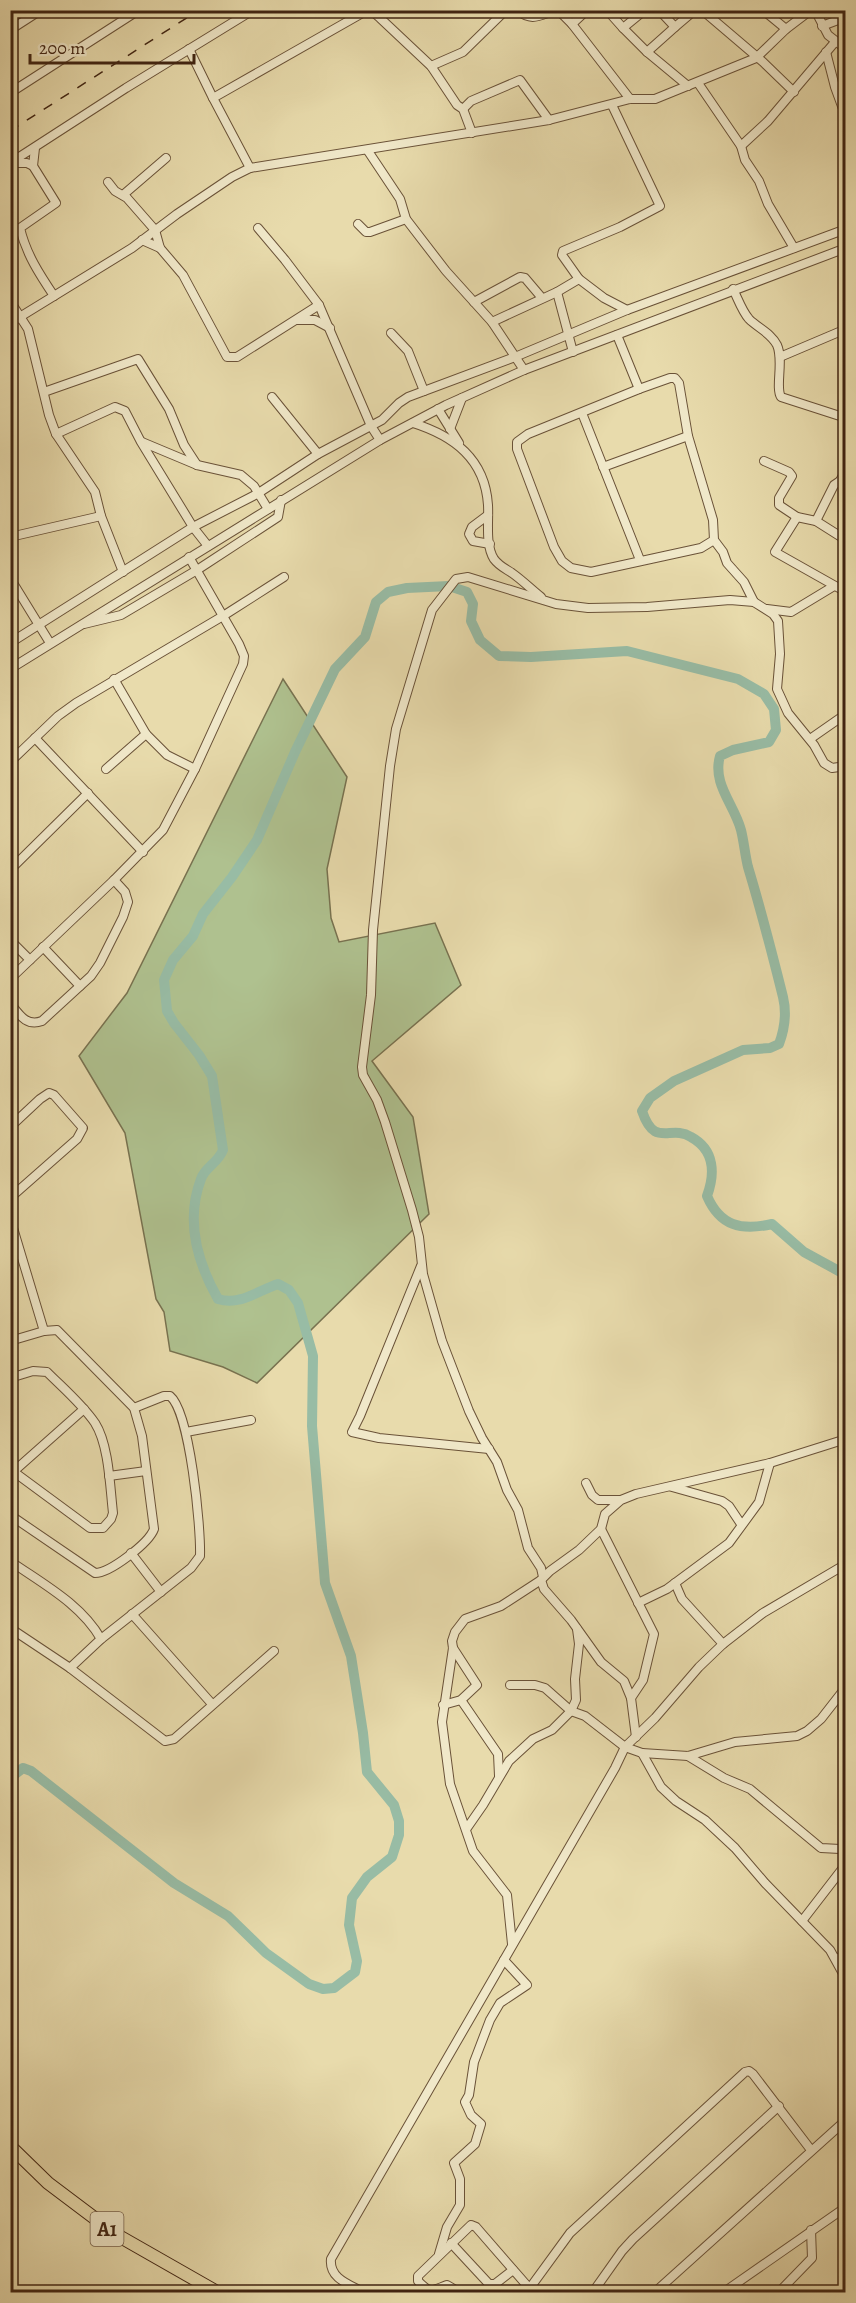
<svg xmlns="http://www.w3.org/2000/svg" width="856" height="2303" font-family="Alegreya,serif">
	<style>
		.green { fill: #afc18f; stroke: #787250; stroke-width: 1.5 }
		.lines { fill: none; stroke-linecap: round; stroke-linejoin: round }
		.river { stroke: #98bca5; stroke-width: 10 }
		.minor-casing { stroke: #6a5238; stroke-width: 10 }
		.highway-casing { stroke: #402412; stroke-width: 14 }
		.minor { stroke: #f0e8c9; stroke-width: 8 }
		.highway { stroke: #e8dbac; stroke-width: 12 }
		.rail { stroke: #402412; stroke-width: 1.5; stroke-dasharray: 10 10; stroke-linecap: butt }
		.labels { text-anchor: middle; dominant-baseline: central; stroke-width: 4.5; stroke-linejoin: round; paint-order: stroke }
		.shield { fill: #f0e8c9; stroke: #755f49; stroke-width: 1.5 }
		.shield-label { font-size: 20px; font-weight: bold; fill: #402412 }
	</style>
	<rect width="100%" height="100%" fill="#e8dbac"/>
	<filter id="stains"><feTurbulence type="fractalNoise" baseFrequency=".00333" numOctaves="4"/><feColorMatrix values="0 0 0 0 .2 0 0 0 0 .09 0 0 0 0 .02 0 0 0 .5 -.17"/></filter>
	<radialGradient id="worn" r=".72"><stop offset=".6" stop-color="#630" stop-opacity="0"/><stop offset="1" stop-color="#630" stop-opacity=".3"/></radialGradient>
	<!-- green -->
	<polygon class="green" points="283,679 347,777 327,869 331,918 339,942 435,923 461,985 372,1061 413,1117 429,1214 257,1383 223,1367 170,1351 164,1312 156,1299 125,1133 79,1056 127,993"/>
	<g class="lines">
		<!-- river -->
		<path class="river" d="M 10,1775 L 14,1775 L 23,1768 L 31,1771 L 174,1883 L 228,1916 L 266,1953 L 309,1984 L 323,1989 L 334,1988 L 355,1972 L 357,1961 L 349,1925 L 352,1898 L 367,1877 L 392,1857 L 399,1835 L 399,1821 L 394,1805 L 367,1772 L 363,1733 L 351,1656 L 325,1583 L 312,1426 L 313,1356 L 298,1303 L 289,1290 L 278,1284 C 257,1291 240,1306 218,1299 C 197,1262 185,1221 201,1179 C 205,1167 218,1163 223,1150 L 212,1076 L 199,1055 L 174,1023 L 167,1011 L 164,980 L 173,960 L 193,936 L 203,914 L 232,877 L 257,840 L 295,752 L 335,669 L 365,637 L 376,602 L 388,592 L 407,588 L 449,586 L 467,592 L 473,604 L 471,621 L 480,640 L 499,656 L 531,657 L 627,651 L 738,679 L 764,694 L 774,709 L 776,730 L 769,742 L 733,750 L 720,756 C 712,784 734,804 741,830 C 744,842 745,855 748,867 C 761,910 772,953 783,997 C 787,1014 785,1028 779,1044 L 770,1048 L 743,1050 L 674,1081 L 650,1098 L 642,1111 C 655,1149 670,1124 691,1137 C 715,1150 715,1174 707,1196 C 720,1226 741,1231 772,1224 L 804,1252 L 846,1275"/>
		<defs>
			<g id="minor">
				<path d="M 516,10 C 533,22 538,16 556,10"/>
				<polyline points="558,10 572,24 630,99"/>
				<polyline points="607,10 623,28 645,10"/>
				<polyline points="659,10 675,27 695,10"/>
				<polyline points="702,10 763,62 794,92"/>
				<polyline points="763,10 786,29"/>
				<polyline points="815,10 828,35 846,49"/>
				<polyline points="572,24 587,10"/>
				<polyline points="822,26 846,17"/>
				<polyline points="623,28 647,52 688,86"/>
				<polyline points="10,30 41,10"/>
				<polyline points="189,49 213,98"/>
				<polyline points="647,52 675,27"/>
				<polyline points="826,52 835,87 846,117"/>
				<polyline points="431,66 463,52 506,10"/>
				<polyline points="698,83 741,146 745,160 759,181 768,204 794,248"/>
				<polyline points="10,93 139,10"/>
				<polyline points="463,109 471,101 520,80 549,120"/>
				<polyline points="741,146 768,121 835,42"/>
				<path d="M 35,148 L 33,166 L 56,203 L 20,228 C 26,254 40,275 54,296"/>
				<polyline points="368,151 400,199 406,219 446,271 492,322 524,370"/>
				<polyline points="10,163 126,88 253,10"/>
				<polyline points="11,163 27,163 33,166"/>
				<polyline points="250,168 213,98 366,11 372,11 380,18 431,66 457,105 463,109 472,133"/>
				<polyline points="108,182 115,191 127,198 155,230 160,248 183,275 227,357 237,357 319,305"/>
				<polyline points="123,195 166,158"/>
				<polyline points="358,224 366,232 370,232 406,219"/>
				<polyline points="258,228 285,260 319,305 371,426 380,440"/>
				<polyline points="142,240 160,248"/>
				<polyline points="579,279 604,298 627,310"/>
				<path d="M 733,289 C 738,299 742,311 749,319 C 758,328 771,333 777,345 C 784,361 775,387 781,397 L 846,418"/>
				<polyline points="557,292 573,352"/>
				<polyline points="10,301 28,329 49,415 56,434 95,492 101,516 123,572"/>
				<polyline points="474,302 520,277 525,278 542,298"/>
				<polyline points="297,320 315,320 330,328"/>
				<polyline points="492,322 557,292 579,279 562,255 563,251 620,227 660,206 612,105"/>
				<polyline points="10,323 132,248 177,214 232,177 250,168 549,120 630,99 655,99 756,58 786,29 811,10"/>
				<polyline points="391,333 408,351 424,391"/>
				<polyline points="617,335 639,389"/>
				<polyline points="780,357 846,329"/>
				<polyline points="44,392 138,359 169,409 184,445 197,465"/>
				<polyline points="272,397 318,454"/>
				<polyline points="438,409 459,443"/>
				<polyline points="582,413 640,560"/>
				<path d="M 413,423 C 454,436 485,459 488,505 C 489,521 485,545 494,559 C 499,566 506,569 512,573 C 522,580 531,589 541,597"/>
				<polyline points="450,429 462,398"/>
				<polyline points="56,434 115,407 125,411 141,442 193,527 208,546"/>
				<polyline points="142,442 197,465 241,475 254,486 268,509"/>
				<polyline points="764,461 789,472 792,476 779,498 779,505 797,517 816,521 846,540"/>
				<polyline points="603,467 688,436"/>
				<polyline points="846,470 840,481 846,486"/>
				<polyline points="488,515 472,527 469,534 473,541 490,544"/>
				<polyline points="797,517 775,552 846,592"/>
				<polyline points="816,521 834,485 840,481"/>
				<polyline points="10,537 101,516"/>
				<polyline points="714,540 701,548 591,572 571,568 562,561 554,547 517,449 517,442 528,434 639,389 670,378 675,378 679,383 688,436 713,520 714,540 723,552 727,563 744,582 754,602"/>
				<polyline points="10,578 50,643"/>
				<polyline points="767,609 791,612 834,586"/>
				<polyline points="84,624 121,615 197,570 278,517 281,500"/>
				<polyline points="10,643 193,527 257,494 318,454 382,420 399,403 408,397 515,357 627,310 846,229"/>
				<polyline points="10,669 380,440 446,405 524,370 846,248"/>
				<polyline points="114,679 146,734 167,755 195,769"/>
				<polyline points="35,738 143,852"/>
				<polyline points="810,739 843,716 846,719"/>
				<polyline points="10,762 58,716 76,703 223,616 284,577"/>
				<polyline points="106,769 146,734"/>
				<polyline points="844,827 846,826"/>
				<polyline points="10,870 88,793"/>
				<polyline points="10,940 30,960"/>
				<polyline points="43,947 80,986"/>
				<polyline points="10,979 114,880 163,830 195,769 243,664 244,656 239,644 189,557"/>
				<path d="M 10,1003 C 19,1014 26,1027 42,1021 L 91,976 L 100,963 L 123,917 L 128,902 L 125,892 L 114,880"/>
				<polyline points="10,1127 40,1099 49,1093 54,1095 83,1128 77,1139 10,1198"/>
				<polyline points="10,1218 44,1331"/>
				<polyline points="421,1266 360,1416 352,1432 379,1438 489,1449"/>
				<path d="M 10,1341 L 44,1331 L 57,1330 L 134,1408 L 142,1436 L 154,1529 C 149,1543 110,1573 95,1573 L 10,1515"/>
				<path d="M 10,1378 L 33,1371 L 47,1372 C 63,1388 82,1404 95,1423 C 109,1445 110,1487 113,1513 L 111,1519 L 103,1528 L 90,1528 L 10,1469"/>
				<polyline points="186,1432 251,1420"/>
				<polyline points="13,1472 84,1409"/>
				<polyline points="109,1476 146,1471"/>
				<polyline points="586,1483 592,1495 598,1500 620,1500"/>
				<polyline points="672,1487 722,1501 729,1506 741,1524"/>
				<polyline points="601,1529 654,1634 643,1680 631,1698 636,1737"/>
				<polyline points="131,1553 161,1592"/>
				<path d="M 10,1561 C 43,1584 81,1604 101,1639"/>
				<polyline points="543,1577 541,1568 528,1548 518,1510 507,1490 497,1462 482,1438 469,1411 442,1341 423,1274 419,1237 412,1210 385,1122 377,1100 363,1075 362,1067 371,995 373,930 390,766 396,729 432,610 456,579 468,577 556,604 588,608 647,607 730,600 754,602 773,614 778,621 780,654 777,689 788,713 814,745 824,763 832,768 846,766"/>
				<polyline points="541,1580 544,1589 571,1620 601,1662 624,1681 631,1698"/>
				<polyline points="675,1583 682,1599 723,1644"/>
				<polyline points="638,1603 667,1589 729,1543 759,1502 770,1463"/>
				<polyline points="132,1614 212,1704"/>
				<polyline points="10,1628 70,1668 165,1741 174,1739 274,1651"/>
				<path d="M 70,1668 L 101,1639 L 191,1568 L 200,1556 C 201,1528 190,1412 170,1396 L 164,1396 L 134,1408"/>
				<polyline points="510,1685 535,1685 545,1688 571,1711 585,1716 625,1747 642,1753 661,1787 676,1801 705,1820 735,1848 765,1883 830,1950 846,1979"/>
				<polyline points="461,1700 498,1754 499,1776"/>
				<polyline points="443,1705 461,1700 477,1685 453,1648"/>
				<polyline points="642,1753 688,1756 735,1742 797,1736 807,1731 821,1719 846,1687"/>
				<polyline points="688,1756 724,1778 750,1789 821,1848 840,1849 846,1853"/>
				<polyline points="467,1828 483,1805 509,1761 533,1739 552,1730 571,1711 576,1700 575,1679 579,1644 577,1629"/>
				<polyline points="802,1921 846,1864"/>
				<polyline points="512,1944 507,1895 473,1851 450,1784 442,1722 453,1648 452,1641 455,1632 465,1619 501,1606 541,1580 550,1571 579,1550 601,1529 605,1514 621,1500 636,1494 770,1463 846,1439"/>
				<polyline points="837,1960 846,1952"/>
				<polyline points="451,2243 489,2284 495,2284 513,2270"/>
				<polyline points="439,2254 447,2227 460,2205 460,2179 454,2163 475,2144 481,2124 471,2115 465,2102 469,2095 474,2062 490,2020 500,2003 527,1985 504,1960"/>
				<path d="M 363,2292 C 348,2284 329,2278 331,2259 L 615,1768 L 625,1747 L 655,1718 L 699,1667 L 723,1644 L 763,1613 L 846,1564"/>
				<path d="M 459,2292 L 447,2285 C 431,2291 431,2294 418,2281 L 418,2276 L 471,2225 L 476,2227 L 530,2289"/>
				<polyline points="527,2292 570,2233 745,2072 749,2071 753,2074 811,2150"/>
				<polyline points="593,2292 622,2251 633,2239 779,2106"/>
				<polyline points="655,2292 846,2120"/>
				<polyline points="724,2292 846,2207"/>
				<polyline points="779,2292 812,2258 811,2230"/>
			</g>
			<polyline id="highway" points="10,2146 48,2183 117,2235 217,2292"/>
		</defs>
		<!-- minor casing -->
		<use href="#minor" class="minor-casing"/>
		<!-- highway casing -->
		<use href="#highway" class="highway-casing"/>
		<!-- minor -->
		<use href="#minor" class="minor"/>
		<!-- highway -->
		<use href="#highway" class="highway"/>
		<!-- rail -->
		<polyline class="rail" points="10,131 199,10"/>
	</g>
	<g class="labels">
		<!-- shield labels -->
		<rect class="shield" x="90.5" y="2212" width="33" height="34" rx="4.5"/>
		<g class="shield-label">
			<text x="107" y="2229">A1</text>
		</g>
	</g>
	<!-- margin -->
	<rect width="856" height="2303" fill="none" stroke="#e8dbac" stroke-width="36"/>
	<rect x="12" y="12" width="832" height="2279" fill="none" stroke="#402412" stroke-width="3"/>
	<rect x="18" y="18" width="820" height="2267" fill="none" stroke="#402412" stroke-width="1.5"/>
	<!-- scale -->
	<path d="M30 54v9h164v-9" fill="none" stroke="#402412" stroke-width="3"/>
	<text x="39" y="54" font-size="18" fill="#402412" stroke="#f0e8c9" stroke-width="4.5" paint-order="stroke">200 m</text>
	<rect width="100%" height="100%" filter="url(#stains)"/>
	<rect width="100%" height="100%" fill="url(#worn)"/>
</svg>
